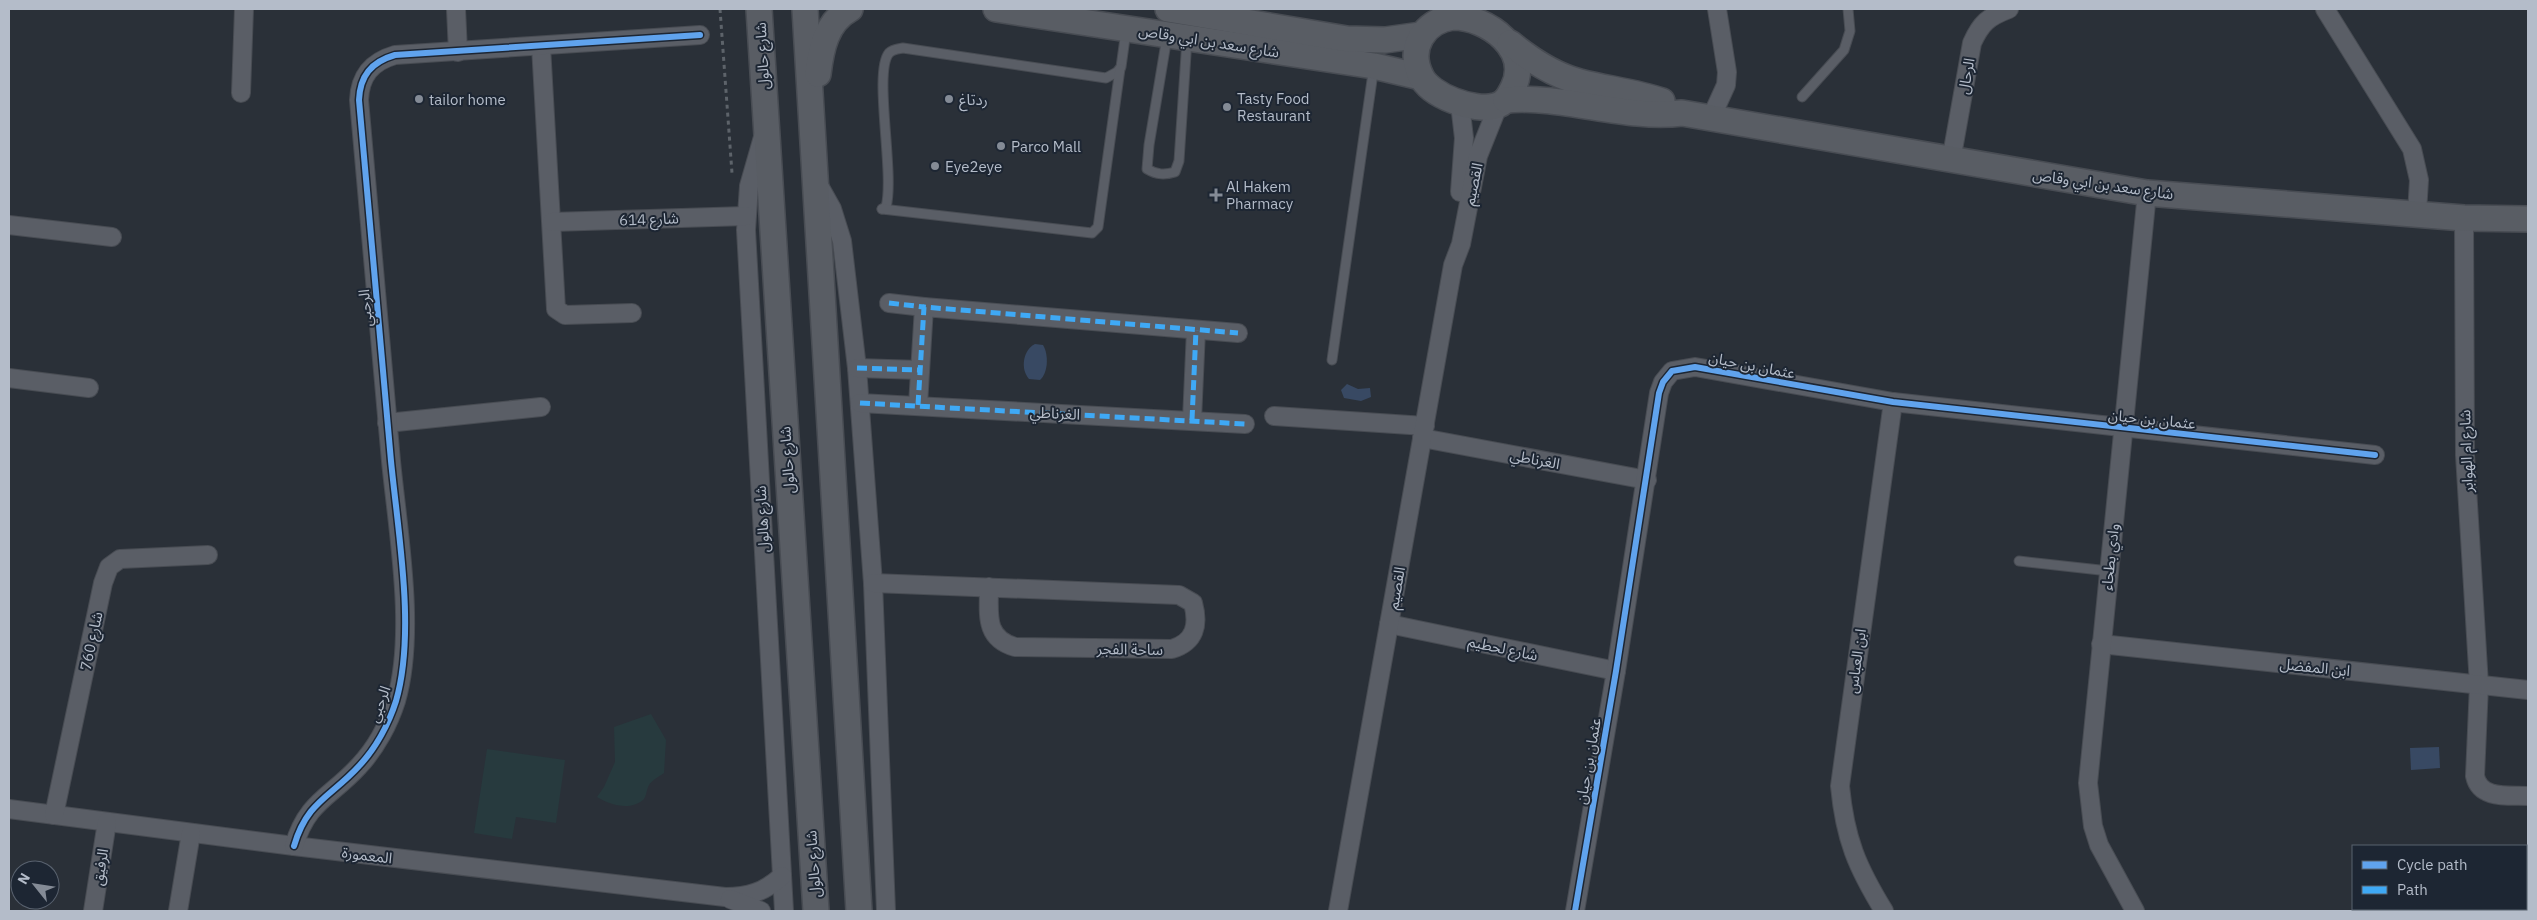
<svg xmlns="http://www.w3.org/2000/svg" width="2537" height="920" font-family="'IBM Plex Sans','Noto Sans Arabic',sans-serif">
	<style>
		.green { fill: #273a3e }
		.water { fill: #384963 }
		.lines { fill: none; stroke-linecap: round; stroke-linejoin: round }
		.lane-casing { stroke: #484c53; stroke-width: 11 }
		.street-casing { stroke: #484c53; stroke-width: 20 }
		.secondary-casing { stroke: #484c53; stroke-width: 28 }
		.path { stroke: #5d636a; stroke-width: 3; stroke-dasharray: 4 4; stroke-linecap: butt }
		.lane { stroke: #5a5e66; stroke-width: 9 }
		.street { stroke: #5a5e66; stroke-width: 18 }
		.secondary { stroke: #595d64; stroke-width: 25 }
		.quiet { stroke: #3fa9f5; stroke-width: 5; stroke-dasharray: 10 5; stroke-linecap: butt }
		.cycleway-casing { stroke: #1d2633; stroke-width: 9 }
		.cycleway { stroke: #60a3ed; stroke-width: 6 }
		.poi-dot { fill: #848b96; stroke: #1d2633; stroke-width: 2 }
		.labels { text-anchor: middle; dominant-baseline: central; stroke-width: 4; stroke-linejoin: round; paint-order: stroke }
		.street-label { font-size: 15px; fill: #b4bcc9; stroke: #1d2633 }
		.poi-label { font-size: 15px; fill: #b4bcc9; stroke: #1d2633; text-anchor: start }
	</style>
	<rect width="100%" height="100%" fill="#2a3038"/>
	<!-- green -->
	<g class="green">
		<path d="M 651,714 L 666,740 L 664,773 C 660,776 652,780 649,785 C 646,790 647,796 643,800 C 630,811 610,805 597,797 L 604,787 L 615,762 L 614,727 Z"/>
		<polygon points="487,749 565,760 556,823 516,817 512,839 474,833"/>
		<polygon points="2526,888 2528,888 2528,911 2411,911 2411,909 2526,909"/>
	</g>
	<!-- water -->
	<g class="water">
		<path d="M 1035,344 L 1043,345 C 1049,355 1048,373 1040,380 L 1029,379 C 1020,369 1023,350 1035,344 Z"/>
		<polygon points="1347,384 1358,389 1370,388 1371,397 1361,401 1344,398 1341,390"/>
		<polygon points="2439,747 2440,768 2411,770 2410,748"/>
	</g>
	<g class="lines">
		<defs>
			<g id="lane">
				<path d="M 1167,37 L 1149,145 L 1147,169 C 1157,175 1165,175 1175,172 L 1179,161 L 1187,39"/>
				<polyline points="1802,97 1844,50 1850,31 1848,9"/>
				<path d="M 882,209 L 886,207 C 895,174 873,72 889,53 C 893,49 898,49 903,48 L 1106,78 L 1117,72 L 1121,67 L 1126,31"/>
				<polyline points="882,209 1092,233 1098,227 1099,220 1120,69"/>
				<polyline points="1332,360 1374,66"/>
				<polyline points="2019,561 2109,571"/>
			</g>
			<g id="street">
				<polyline points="456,9 458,52"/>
				<polyline points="2325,9 2412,149 2419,180 2417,213"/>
				<polyline points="541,46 556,309 565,315 632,313"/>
				<polyline points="241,93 244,9"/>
				<polyline points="1460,104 1464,138 1460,192"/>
				<polyline points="1711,118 1726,85 1727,72 1717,9"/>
				<polyline points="763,137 749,186 746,230 784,911"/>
				<path d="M 1951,161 L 1972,43 C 1981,23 1988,17 2009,9"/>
				<polyline points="818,184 832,209 842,241 857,368 873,583 886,911"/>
				<path d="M 2464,218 L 2465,455 L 2479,685 L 2475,776 C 2480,800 2509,795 2528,796"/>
				<polyline points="552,222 746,216"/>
				<polyline points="9,225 112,237"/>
				<polyline points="889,303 924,307"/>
				<polyline points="857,368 920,370"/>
				<polyline points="9,378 89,388"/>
				<polyline points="860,403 1245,424"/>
				<polyline points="918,405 924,307 1238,333"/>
				<polyline points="1274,416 1425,426"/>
				<polyline points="1192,420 1196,330"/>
				<polyline points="387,423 541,407"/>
				<polyline points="1422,438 1647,480"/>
				<path d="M 873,583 L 1179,595 L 1193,603 C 1199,625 1195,642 1172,649 L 1015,647 C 984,638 989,614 989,587"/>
				<polyline points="1389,624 1616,671"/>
				<polyline points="2101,644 2528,690"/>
				<path d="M 9,809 L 294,846 L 725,897 C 749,897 764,892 782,876"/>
				<polyline points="54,815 103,583 109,567 120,559 208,555"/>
				<path d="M 294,846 C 307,801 331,797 359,766 C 376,748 389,723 396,701 C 416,632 398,533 391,461 C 380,341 369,221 359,100 C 360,76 371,62 395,55 L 700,35"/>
				<polyline points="730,899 761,911"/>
				<polyline points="93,911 107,822"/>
				<polyline points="178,911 191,833"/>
				<polyline points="1338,911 1453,265 1461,244 1478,156 1498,106"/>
				<polyline points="1575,911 1616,671 1659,393 1663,382 1672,371 1695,367 1893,402 2375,455"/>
				<path d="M 1884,911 C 1857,867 1845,839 1840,786 L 1893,402"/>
				<polyline points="2135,911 2099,845 2093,826 2088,783 2147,193"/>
			</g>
			<g id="secondary">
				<polyline points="759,9 816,911"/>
				<polyline points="805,9 859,911"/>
				<polyline points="996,9 1374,66 1421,77"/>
				<polyline points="1168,9 1347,39 1385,40 1421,35"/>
				<path d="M 1453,17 C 1488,17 1532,50 1513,88 C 1509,96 1505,104 1495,106 C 1475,112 1430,96 1421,76 C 1407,48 1424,21 1453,17 Z"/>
				<path d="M 1510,43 C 1531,60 1553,75 1580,82 C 1607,89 1636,92 1662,101"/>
				<path d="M 818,74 C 821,49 826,22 850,9"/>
				<path d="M 1506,100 C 1565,95 1625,120 1682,113 L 2147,193 L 2464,218 L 2528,219"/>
			</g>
		</defs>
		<!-- lane casing -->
		<use href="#lane" class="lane-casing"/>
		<!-- street casing -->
		<use href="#street" class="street-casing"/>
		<!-- secondary casing -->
		<use href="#secondary" class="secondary-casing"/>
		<!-- path -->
		<polyline class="path" points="720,9 732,173"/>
		<!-- lane -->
		<use href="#lane" class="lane"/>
		<!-- street -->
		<use href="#street" class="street"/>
		<!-- secondary -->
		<use href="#secondary" class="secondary"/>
		<!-- quiet -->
		<g class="quiet">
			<polyline points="889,303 924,307"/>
			<polyline points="857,368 920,370"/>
			<polyline points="860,403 1245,424"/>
			<polyline points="918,405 924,307 1238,333"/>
			<polyline points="1192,420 1196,330"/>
		</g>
		<defs>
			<g id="cycleway">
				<path d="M 294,846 C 307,801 331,797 359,766 C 376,748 389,723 396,701 C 416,632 398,533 391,461 C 380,341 369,221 359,100 C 360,76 371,62 395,55 L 700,35"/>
				<polyline points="1575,911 1616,671 1659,393 1663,382 1672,371 1695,367 1893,402 2375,455"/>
			</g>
		</defs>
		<!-- cycleway casing -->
		<use href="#cycleway" class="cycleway-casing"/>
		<!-- cycleway -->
		<use href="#cycleway" class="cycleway"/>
	</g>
	<!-- markers -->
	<g class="poi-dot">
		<circle cx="419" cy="99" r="5"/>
		<circle cx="949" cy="99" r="5"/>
		<circle cx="1227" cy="107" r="5"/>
		<circle cx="1001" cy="146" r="5"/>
		<circle cx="935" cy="166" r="5"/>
		<path d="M1213.5 187.5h5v5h5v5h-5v5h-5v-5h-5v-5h5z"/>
	</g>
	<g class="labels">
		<!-- street labels -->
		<g class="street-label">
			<text transform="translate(1209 41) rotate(9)">شارع سعد بن ابي وقاص</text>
			<text transform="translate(762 56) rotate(-93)">شارع حالول</text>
			<text transform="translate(1966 76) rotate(-80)">الرحال</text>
			<text transform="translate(1473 184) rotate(-78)">القصيم</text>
			<text transform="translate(2103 184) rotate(8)">شارع سعد بن ابي وقاص</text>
			<text transform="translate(649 219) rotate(-2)">شارع 614</text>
			<text transform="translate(365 308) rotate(-95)">الرحبي</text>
			<text transform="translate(1752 365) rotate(11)">عثمان بن حيان</text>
			<text transform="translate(1055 413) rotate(3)">الغرناطي</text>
			<text transform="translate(2152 419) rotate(6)">عثمان بن حيان</text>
			<text transform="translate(2466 451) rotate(-92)">شارع ام الهوابر</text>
			<text transform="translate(1535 459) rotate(11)">الغرناطي</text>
			<text transform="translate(787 460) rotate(-94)">شارع حالول</text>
			<text transform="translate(762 519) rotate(-93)">شارع هالول</text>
			<text transform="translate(2110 557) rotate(-84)">وادي بطحاء</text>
			<text transform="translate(1396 588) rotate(-80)">القصيم</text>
			<text transform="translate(91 641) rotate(-78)">شارع 760</text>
			<text transform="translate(1503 648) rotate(12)">شارع لحطيم</text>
			<text transform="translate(1130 649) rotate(1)">ساحة الفجر</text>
			<text transform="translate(1856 661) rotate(-82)">ابن العباس</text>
			<text transform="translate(2315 667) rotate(6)">ابن المفضل</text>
			<text transform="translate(379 704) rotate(-70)">الرحبي</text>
			<text transform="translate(1588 761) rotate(-80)">عثمان بن حيان</text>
			<text transform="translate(367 855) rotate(7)">المعمورة</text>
			<text transform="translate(813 864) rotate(-94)">شارع حالول</text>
			<text transform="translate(100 867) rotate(-81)">الرفيق</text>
		</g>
		<!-- poi labels -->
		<g class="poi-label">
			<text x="1237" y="98">Tasty Food<tspan x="1237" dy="17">Restaurant</tspan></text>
			<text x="429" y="99">tailor home</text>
			<text x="959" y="99">ردتاغ</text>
			<text x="1011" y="146">Parco Mall</text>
			<text x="945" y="166">Eye2eye</text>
			<text x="1226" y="186">Al Hakem<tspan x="1226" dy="17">Pharmacy</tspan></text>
		</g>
	</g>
	<!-- border -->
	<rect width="2537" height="920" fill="none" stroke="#b4bcc9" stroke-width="20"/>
	<!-- legend -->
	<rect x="2352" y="845" width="175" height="65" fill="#1d2633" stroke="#59626f"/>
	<rect x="2362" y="861" width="25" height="8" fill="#60a3ed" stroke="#59626f"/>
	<text x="2397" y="870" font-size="15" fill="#b4bcc9">Cycle path</text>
	<rect x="2362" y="886" width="25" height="8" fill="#3fa9f5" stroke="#59626f"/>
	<text x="2397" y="895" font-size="15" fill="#b4bcc9">Path</text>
	<!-- north arrow -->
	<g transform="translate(35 885) rotate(300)"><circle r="24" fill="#1d2633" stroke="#59626f"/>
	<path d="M0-4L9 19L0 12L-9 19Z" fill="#848b96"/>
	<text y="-8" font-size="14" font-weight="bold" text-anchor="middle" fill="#b4bcc9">N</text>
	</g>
</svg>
